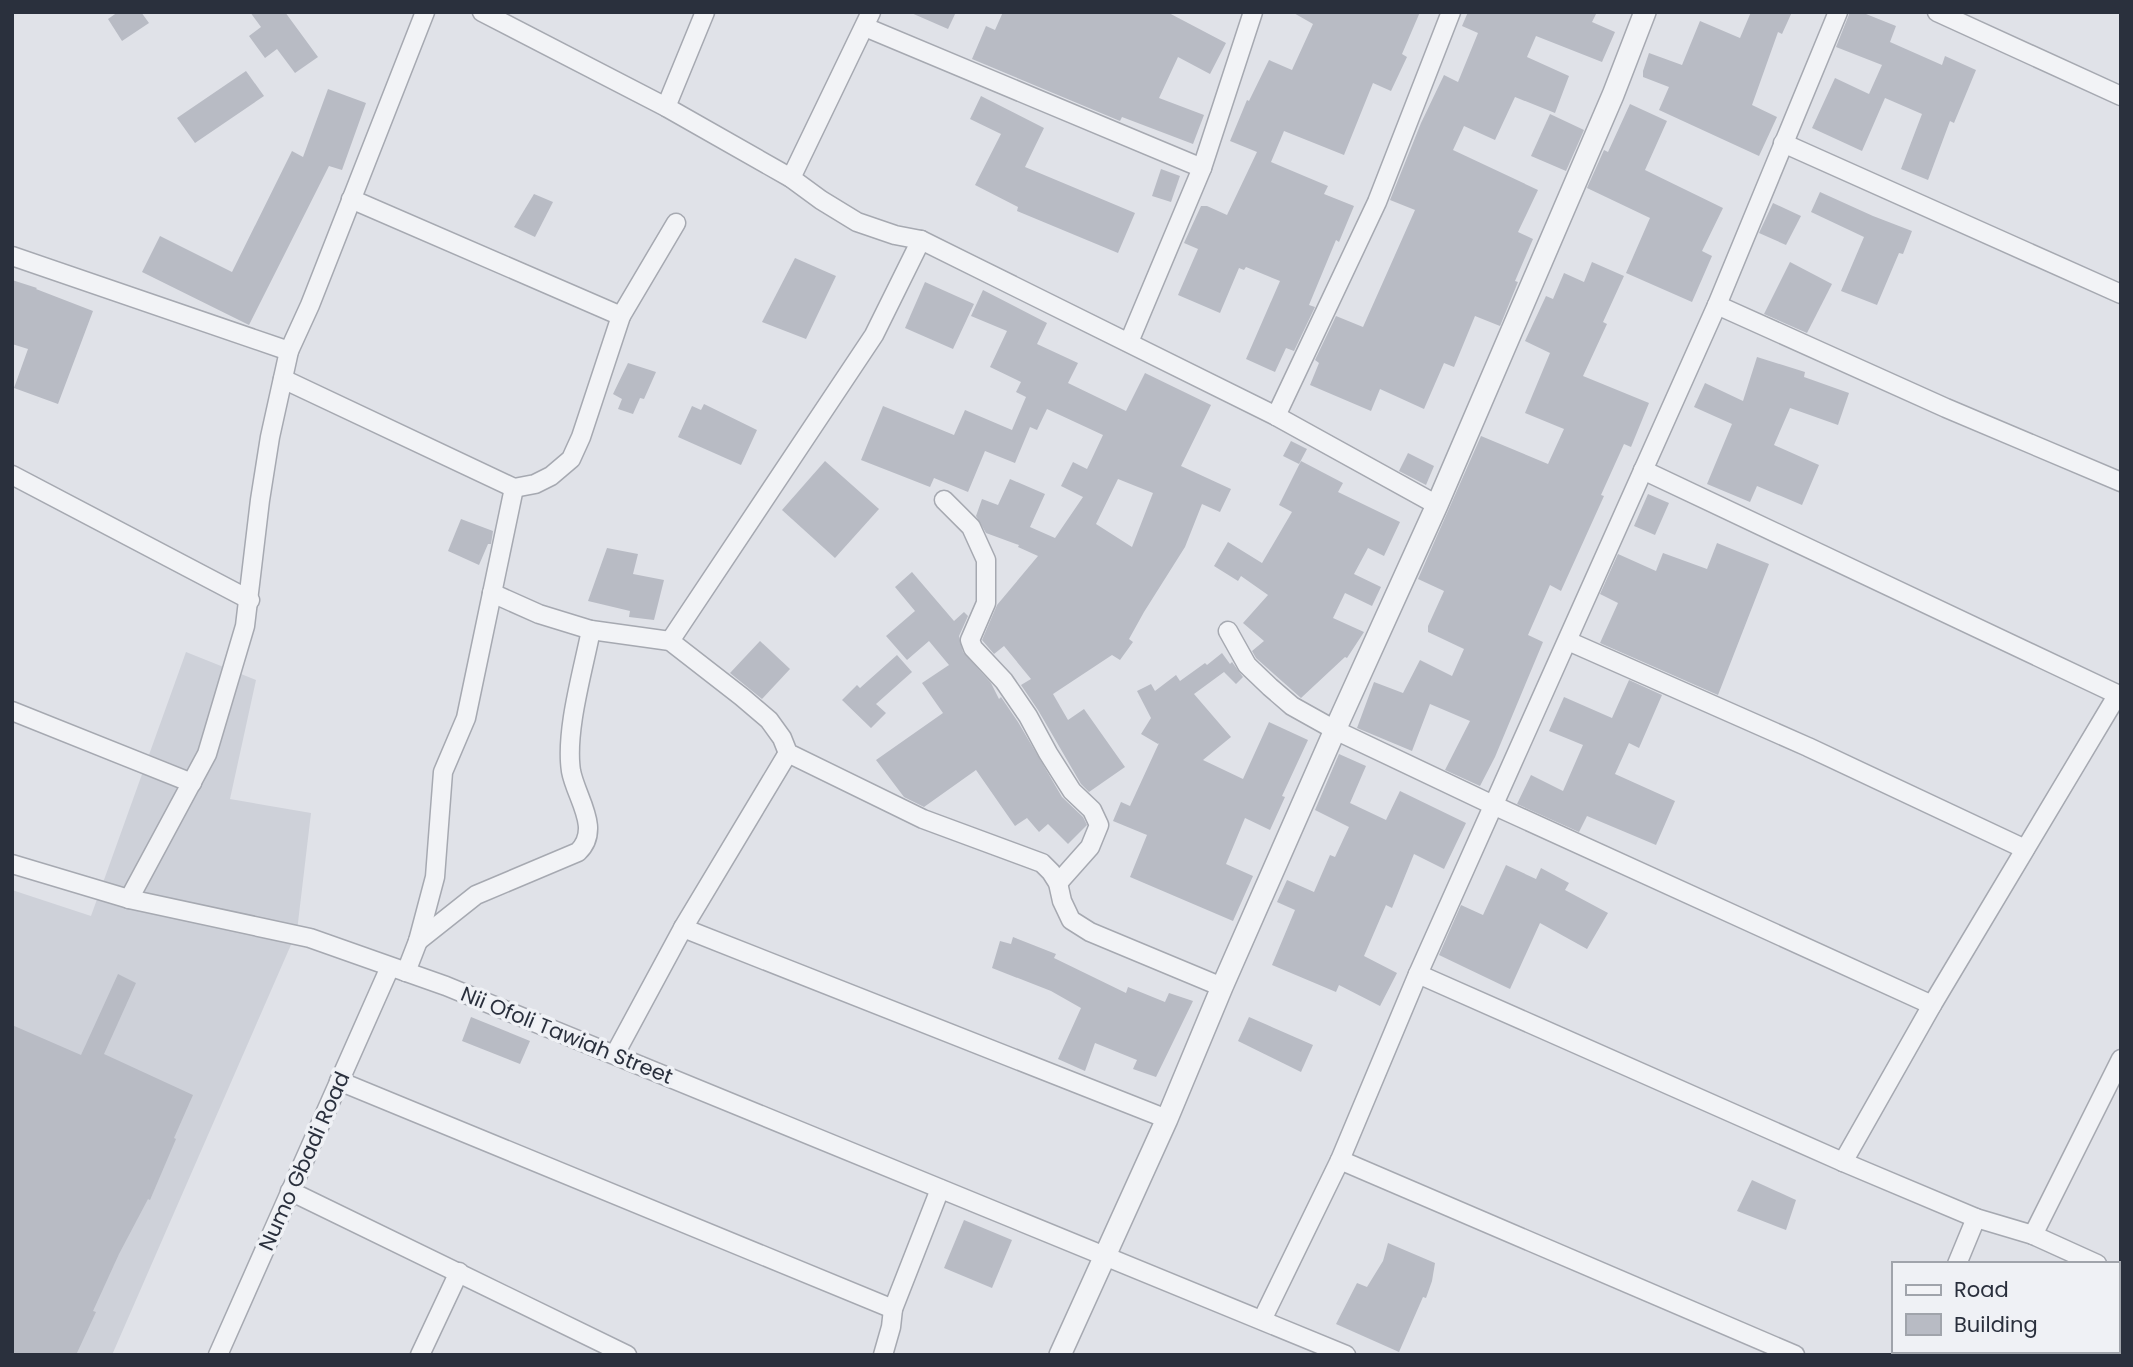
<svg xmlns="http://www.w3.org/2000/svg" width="2133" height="1367" font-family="Poppins,sans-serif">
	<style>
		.built { fill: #ced1d9 }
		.building { fill: #b8bbc4; fill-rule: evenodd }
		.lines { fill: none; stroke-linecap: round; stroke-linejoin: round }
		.minor-casing { stroke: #a6a9b1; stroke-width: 21 }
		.tertiary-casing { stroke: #a6a9b1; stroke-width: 24 }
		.minor { stroke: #f2f3f6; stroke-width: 18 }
		.tertiary { stroke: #f2f3f6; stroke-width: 21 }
		.labels { text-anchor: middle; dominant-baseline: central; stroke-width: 7; stroke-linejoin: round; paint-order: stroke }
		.street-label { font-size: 21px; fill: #2a303d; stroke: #eff1f5 }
	</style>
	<rect width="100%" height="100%" fill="#e0e2e8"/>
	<!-- built -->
	<polygon class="built" points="186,652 256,680 230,799 311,813 297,931 112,1355 12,1355 12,890 91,916"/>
	<!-- building -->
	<g class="building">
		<polygon points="118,12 141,12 149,23 122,41 108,19"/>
		<polygon points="250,12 285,12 318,57 295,73 277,49 265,58 249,36 261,27"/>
		<polygon points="909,12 956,12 948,29"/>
		<polygon points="1003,12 1167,12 1226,43 1210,74 1178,57 1159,98 1204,115 1193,144 1122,117 1120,121 972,59 986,26 995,30"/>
		<polygon points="1292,12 1420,12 1402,54 1407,57 1391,91 1373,83 1344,155 1284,131 1271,162 1328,186 1324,194 1354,206 1339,242 1336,240 1309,305 1315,307 1294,351 1286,348 1275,372 1246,359 1280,281 1246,267 1244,270 1239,268 1220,313 1178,295 1198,249 1184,243 1201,206 1207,206 1227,215 1257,152 1230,141 1247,100 1249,101 1269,60 1292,70 1313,24"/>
		<polygon points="1468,12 1597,12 1592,22 1615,32 1602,62 1536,36 1527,57 1569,76 1555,113 1515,97 1495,140 1464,126 1453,150 1538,190 1518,232 1533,239 1515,281 1518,282 1500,326 1475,316 1454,367 1444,363 1424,409 1380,389 1371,411 1310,385 1319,363 1315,360 1336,316 1363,327 1415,210 1390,200 1421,123 1444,75 1458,82 1478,33 1462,26"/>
		<polygon points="1751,12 1792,12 1782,34 1778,32 1752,105 1777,117 1759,156 1659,110 1669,87 1643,77 1643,71 1649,53 1682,65 1700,21 1740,38"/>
		<polygon points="1850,12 1861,12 1896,26 1890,42 1942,65 1945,56 1976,70 1954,123 1950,121 1928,180 1901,169 1922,114 1885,98 1862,151 1812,128 1835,78 1869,94 1882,65 1836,47"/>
		<polygon points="246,71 264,96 195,143 177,118"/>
		<polygon points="328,89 366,103 342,170 329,166 249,325 142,272 160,236 232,272 292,151 303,157"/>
		<polygon points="981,96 1044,128 1025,167 1135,213 1118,253 1017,211 1018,207 975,185 1001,134 970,119"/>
		<polygon points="1630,104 1667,121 1645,170 1723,208 1702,251 1712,256 1692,302 1626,273 1650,218 1587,188 1604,150 1608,152"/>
		<polygon points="1550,114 1584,130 1566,171 1531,156"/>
		<polygon points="1161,169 1180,176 1171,202 1152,196"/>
		<polygon points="1820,192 1873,216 1912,231 1903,254 1899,253 1877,305 1841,291 1864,237 1811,212"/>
		<polygon points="534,194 553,202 535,237 514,227"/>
		<polygon points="1773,203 1801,216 1786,245 1759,233"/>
		<polygon points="795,258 836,276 806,339 762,322"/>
		<polygon points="1592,262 1624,276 1603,322 1607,324 1583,376 1649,403 1631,447 1624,444 1601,495 1604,496 1561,591 1550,585 1528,635 1543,642 1495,757 1480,786 1445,770 1470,721 1430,704 1412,751 1357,728 1374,682 1403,693 1420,660 1452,676 1464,649 1428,632 1428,626 1444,591 1418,579 1481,436 1548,464 1564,429 1525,413 1550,353 1525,341 1546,296 1553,299 1564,273 1584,282"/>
		<polygon points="1790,262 1832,284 1807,333 1764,314"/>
		<polygon points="12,280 37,288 36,289 93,311 58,404 14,388 28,349 12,344"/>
		<polygon points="925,282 974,304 953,349 905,328"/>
		<path d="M 983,290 L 1047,323 L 1037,344 L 1078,363 L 1068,383 L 1126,411 L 1145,373 L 1211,405 L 1181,466 L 1231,489 L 1220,512 L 1202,504 L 1185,547 L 1144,612 L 1129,639 L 1133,642 L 1120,660 L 1112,655 L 1053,694 L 1068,720 L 1084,709 L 1125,767 L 1089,792 L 1081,784 L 1038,710 L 1021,685 L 1031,679 L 1004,646 L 994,654 L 982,640 L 997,605 L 1038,556 L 1018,547 L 1019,545 L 986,533 L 976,516 L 982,499 L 998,505 L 1010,479 L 1045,494 L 1030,527 L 1055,538 L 1083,497 L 1061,486 L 1073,462 L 1087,469 L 1103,435 L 1047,409 L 1037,430 L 1030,427 L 1015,463 L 985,451 L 968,492 L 934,478 L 930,487 L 861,460 L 883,406 L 954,435 L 965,410 L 1012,430 L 1026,397 L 1016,392 L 1021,382 L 990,367 L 1007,331 L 971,316 ZM 1118,479 L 1153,493 L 1132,547 L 1096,524 Z"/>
		<polygon points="1757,357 1805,372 1804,377 1849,393 1838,425 1790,408 1774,445 1819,465 1802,505 1757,486 1750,502 1707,484 1732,424 1694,407 1705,383 1743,401"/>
		<polygon points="628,363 656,372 644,399 640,398 633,414 618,409 622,399 613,394"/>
		<polygon points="704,404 757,430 741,465 678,437 692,406 701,410"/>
		<polygon points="1291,441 1307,449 1299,464 1283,456"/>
		<polygon points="1408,453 1434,466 1426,485 1399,471"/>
		<polygon points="825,461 879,509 835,558 782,510"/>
		<polygon points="1301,461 1343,483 1338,492 1400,522 1384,556 1368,548 1354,574 1381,587 1372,606 1345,593 1333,618 1364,632 1347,658 1345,657 1301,698 1256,658 1252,651 1264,641 1243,623 1268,595 1241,576 1238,581 1214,566 1228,542 1262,563 1292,512 1279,505"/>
		<polygon points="1648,494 1669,503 1655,535 1634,526"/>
		<polygon points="461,519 493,531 491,544 488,544 479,565 448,551"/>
		<polygon points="1717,543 1769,564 1718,695 1600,643 1618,603 1600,594 1618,554 1656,571 1663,553 1707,569"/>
		<polygon points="607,548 638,554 633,574 664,580 654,620 629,617 630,611 588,601"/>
		<polygon points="912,572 954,621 964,612 968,616 959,636 963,652 991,683 999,699 1001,697 1018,722 1062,797 1083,817 1087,825 1068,844 1048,824 1039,832 1027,818 1015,826 976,770 924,807 904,797 876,760 943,713 922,683 949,665 929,641 907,660 886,636 915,611 895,587"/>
		<polygon points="760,641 790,669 762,699 730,673"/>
		<polygon points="1222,653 1230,664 1232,662 1243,677 1236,684 1224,672 1194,694 1231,737 1203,760 1243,779 1269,722 1308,740 1282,796 1285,797 1270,830 1245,818 1226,864 1253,876 1233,921 1130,877 1147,835 1113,821 1121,802 1130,806 1159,743 1158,744 1141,734 1151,718 1137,691 1151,684 1155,691 1176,675 1180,681 1205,663 1207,665"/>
		<polygon points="897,655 912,672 876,704 886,713 871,728 842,700 857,685 860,688"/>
		<polygon points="1629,680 1662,695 1639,748 1629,743 1615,774 1675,801 1656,845 1587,816 1579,832 1517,804 1531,775 1563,791 1583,745 1549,731 1564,697 1612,718"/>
		<polygon points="1339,754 1366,766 1350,803 1386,820 1400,791 1466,823 1444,869 1414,854 1392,908 1386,905 1364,956 1397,973 1380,1006 1339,985 1336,992 1272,965 1295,910 1277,902 1287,880 1314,892 1330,855 1335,857 1349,827 1315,810"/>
		<polygon points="1506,865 1536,879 1541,868 1569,883 1565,890 1608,913 1587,949 1540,923 1510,989 1439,955 1461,905 1483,915"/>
		<polygon points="1013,937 1056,954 1054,958 1126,993 1128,987 1165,1002 1169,993 1193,1001 1156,1077 1133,1069 1137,1060 1095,1043 1085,1071 1058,1059 1081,1008 1051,991 992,968 1000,941 1011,944"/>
		<polygon points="118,974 136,983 104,1054 193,1095 174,1138 176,1139 150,1200 148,1199 119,1254 93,1311 96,1312 76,1355 12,1355 12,1025 81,1055"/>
		<polygon points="471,1017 530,1041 520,1064 462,1041"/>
		<polygon points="1249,1017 1313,1045 1301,1072 1238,1041"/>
		<polygon points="1752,1180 1796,1200 1786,1230 1737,1211"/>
		<polygon points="964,1220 1012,1240 992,1288 944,1268"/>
		<polygon points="1388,1243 1435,1263 1432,1281 1426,1298 1423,1297 1399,1352 1336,1324 1357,1283 1367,1287 1383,1261"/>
	</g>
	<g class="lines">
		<defs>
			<g id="minor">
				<polyline points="482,12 666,107 791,178 821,200 857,222 895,235 921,240 1276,416 1437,505"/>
				<polyline points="1937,12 2121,96"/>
				<polyline points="865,27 1202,168"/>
				<polyline points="666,107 705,12"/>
				<polyline points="1783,143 2121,294"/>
				<polyline points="791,178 871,12"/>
				<polyline points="351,199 621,316"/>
				<polyline points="12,256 289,351"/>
				<polyline points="1717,305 1946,408 2121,482"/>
				<polyline points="1129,342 1202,168 1253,12"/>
				<polyline points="283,379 514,488 535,484 551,476 571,459 581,437 621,316 676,223"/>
				<polyline points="1276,416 1377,202 1451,12"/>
				<polyline points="1643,470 2121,696"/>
				<polyline points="12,475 250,600"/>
				<polyline points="944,500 971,527 986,560 986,603 970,640 973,648 1004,681 1028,716 1048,753 1072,791 1092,810 1099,825 1090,847 1058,883"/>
				<polyline points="492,593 539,614 591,630 670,641 742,697 769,720 782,738 788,753 923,819 1042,863 1051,872 1058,883 1062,901 1071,920 1090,932 1222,987"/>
				<polyline points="1228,631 1247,665 1270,687 1292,706 1335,730 1493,805 1932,1005"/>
				<polyline points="670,641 874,335 921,240"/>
				<polyline points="1568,641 1808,747 2025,849"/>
				<polyline points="12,711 192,783"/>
				<polyline points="12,864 129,899 310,938 446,986 1346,1355"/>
				<polyline points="129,899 207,754 245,626 260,500 270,437 289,351 310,305 425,12"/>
				<polyline points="683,928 1167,1119"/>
				<path d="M 418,941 L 476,895 L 578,852 C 602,829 576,798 571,771 C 565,731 583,671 591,630"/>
				<polyline points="406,972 418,941 435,877 443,772 466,718 514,488"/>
				<polyline points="1418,974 1843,1162 1976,1218 2033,1235 2097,1264"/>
				<polyline points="615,1054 683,928 788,753"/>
				<polyline points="339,1081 893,1309"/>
				<polyline points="1340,1160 1795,1355"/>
				<polyline points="1843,1162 1932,1005 2118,694"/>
				<polyline points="290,1191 627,1355"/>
				<polyline points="2033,1235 2121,1059"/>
				<polyline points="1957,1264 1976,1218"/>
				<polyline points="2117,1273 2121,1274"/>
				<polyline points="1262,1320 1340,1160 1418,974 1717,305 1838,12"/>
				<polyline points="218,1355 390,967"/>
				<polyline points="420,1355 459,1272"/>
				<polyline points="883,1355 891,1327 893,1309 940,1189"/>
				<polyline points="1921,1355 1922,1351"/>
			</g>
			<polyline id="tertiary" points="1060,1355 1167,1119 1222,987 1335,730 1437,505 1613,95 1645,12"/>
		</defs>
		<!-- minor casing -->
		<use href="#minor" class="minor-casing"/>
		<!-- tertiary casing -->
		<use href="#tertiary" class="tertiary-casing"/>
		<!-- minor -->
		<use href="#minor" class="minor"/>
		<!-- tertiary -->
		<use href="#tertiary" class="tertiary"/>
	</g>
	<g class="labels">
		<!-- street labels -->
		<g class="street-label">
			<text transform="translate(567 1035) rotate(22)">Nii Ofoli Tawiah Street</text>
			<text transform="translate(304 1161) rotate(-66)">Numo Gbadi Road</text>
		</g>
	</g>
	<!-- border -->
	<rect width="2133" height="1367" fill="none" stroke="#2a303d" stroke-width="28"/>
	<!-- legend -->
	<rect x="1892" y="1262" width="228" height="91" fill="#eff1f5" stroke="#a0a4ab" stroke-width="2"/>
	<rect x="1906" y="1285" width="35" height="10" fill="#f2f3f6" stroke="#a0a4ab" stroke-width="2"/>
	<text x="1954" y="1297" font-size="21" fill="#2a303d">Road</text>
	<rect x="1906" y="1314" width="35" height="21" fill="#b8bbc4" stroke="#a0a4ab" stroke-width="2"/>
	<text x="1954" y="1332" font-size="21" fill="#2a303d">Building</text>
</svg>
